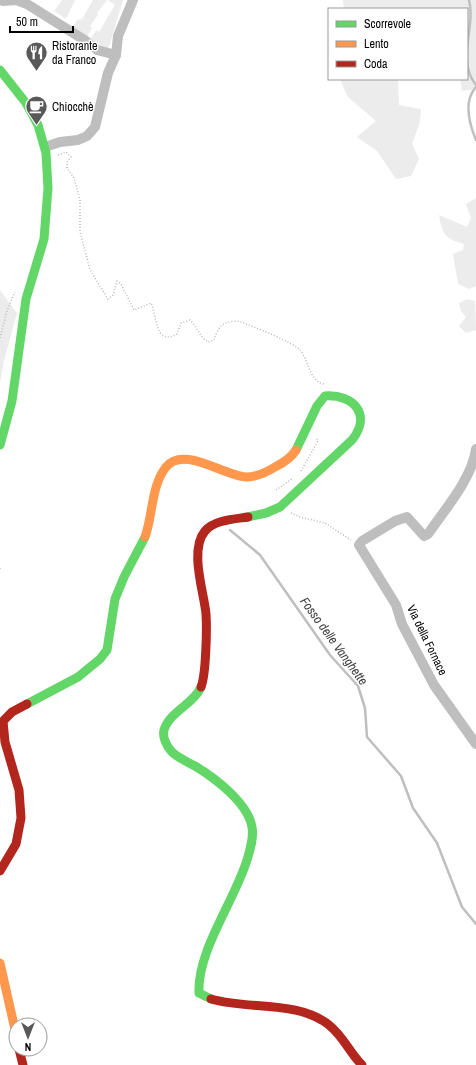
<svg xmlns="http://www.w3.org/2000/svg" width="476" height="1065" font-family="'Archivo Narrow',sans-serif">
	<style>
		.green { fill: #ececec }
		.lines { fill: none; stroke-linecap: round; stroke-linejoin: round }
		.stream { stroke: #bfbfbf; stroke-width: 2.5 }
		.path { stroke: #b9b9b9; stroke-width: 1.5; stroke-dasharray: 1 2; stroke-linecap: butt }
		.street { stroke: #bebebe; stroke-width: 10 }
		.fast { stroke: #63d668; stroke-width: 9 }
		.slow { stroke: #ff974d; stroke-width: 9 }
		.jam { stroke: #b3261e; stroke-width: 9 }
		.labels { text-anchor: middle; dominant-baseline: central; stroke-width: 3; stroke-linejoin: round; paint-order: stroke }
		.poi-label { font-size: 12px; fill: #000; stroke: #fff; text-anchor: start }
		.street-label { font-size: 12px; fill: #000; stroke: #fff }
		.water-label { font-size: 13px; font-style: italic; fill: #444; stroke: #fff }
	</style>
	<rect width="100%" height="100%" fill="#fff"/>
	<!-- green -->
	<g class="green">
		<polygon points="62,0 75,0 66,19 54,11"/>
		<polygon points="93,0 107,0 97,13 98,15 90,26 92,28 87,37 72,28 77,20 82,19"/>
		<polygon points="108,0 123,0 108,50 96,45 90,40 96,30 99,32 115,5"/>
		<polygon points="343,0 476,0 476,89 462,91 460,79 467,79 467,9 344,9"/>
		<polygon points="342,79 398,79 399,105 421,109 420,122 412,144 419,159 411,176 396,179 377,151 357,137 376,121 347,96 341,81"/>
		<path d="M 476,198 L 476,286 L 469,289 L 458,284 L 453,254 L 463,250 L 464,244 C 445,239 442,234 439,215 L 467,227 L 471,218 L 466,204 Z"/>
		<polygon points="0,290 17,313 4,361 0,383"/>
		<polygon points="467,299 475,301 476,330 466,333 459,326 466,317 461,311 459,303"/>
	</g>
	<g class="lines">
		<!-- stream -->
		<g class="stream">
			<path d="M 469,0 C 476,26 456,61 476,85"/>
			<path d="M 476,87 C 463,101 469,123 476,140"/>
			<polyline points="230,530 260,555 330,655 358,686 365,708 367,737 401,776 413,808 437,843 462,907 476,924"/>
		</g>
		<!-- path -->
		<g class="path">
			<path d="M 58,155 L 66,152 L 71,157 L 67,162 L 67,168 L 74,178 L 80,200 L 80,232 L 90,270 L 108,299 L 113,295 L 117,281 L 121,284 L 134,310 L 151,303 C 157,313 154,347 177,334 L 181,323 L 190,320 C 197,327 200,337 208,342 L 214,340 C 216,334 219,325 226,323 C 230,321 237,321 241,322 C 252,326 293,342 300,350 C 308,359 310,382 324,384"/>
			<polyline points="0,338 7,311 15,292"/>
			<polyline points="301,471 318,441 316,437"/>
			<polyline points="276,490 292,479"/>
			<polyline points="291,513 300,517 325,523 351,540"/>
			<polyline points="0,568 0,569"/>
		</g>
		<!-- street -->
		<g class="street">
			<polyline points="3,1 16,0 27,4 86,41 97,50 116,55"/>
			<polyline points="45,147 60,142 78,140 87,136 95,127 108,73 116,55 118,36 133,0"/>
			<path d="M 476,449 C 472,479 445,509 428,534 L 424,536 L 407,517 L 395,521 L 362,541 L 359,545 L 396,605 L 402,624 L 434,685 L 476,744"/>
		</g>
		<!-- fast -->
		<g class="fast">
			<polyline points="0,70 26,103 38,125 46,153 48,188 44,239 26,299 12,401 0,445"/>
			<path d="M 248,517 L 266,513 L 280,507 L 352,440 C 372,415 354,394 325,396 L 317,406 L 296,450"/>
			<path d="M 201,687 C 194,704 170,711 164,730 C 162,737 167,747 172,752 C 178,758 188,762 195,766 C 215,778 248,803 252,827 C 254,838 250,850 247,860 C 234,902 197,951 199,993 L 211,999"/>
			<polyline points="27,704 78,677 100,659 107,650 115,599 124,577 145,537"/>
		</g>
		<!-- slow -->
		<g class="slow">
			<path d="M 145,537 C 153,515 151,486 166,467 C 183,445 224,476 246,477 C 256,477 267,472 275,467 C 283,463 291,458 296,450"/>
			<polyline points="0,963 16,1034"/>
		</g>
		<!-- jam -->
		<g class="jam">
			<path d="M 201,687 C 206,675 207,629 206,614 C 204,592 189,550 205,531 C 214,520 235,519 248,517"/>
			<polyline points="0,871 16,844 21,818 19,790 5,742 3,721 12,712 27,704"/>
			<path d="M 211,999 C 248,1010 298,1000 329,1025 C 343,1036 350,1053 362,1065"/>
			<polyline points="19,1049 23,1065"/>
		</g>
	</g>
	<!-- icons -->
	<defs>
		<symbol id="restaurant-pin" viewBox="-11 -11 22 30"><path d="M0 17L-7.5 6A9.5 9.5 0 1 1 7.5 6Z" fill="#595959" stroke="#fff"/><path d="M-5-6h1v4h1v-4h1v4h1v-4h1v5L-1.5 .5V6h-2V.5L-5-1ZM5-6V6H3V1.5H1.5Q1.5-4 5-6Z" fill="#fff"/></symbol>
		<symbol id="cafe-pin" viewBox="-11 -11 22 30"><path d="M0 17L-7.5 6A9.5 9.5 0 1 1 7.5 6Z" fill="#595959" stroke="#fff"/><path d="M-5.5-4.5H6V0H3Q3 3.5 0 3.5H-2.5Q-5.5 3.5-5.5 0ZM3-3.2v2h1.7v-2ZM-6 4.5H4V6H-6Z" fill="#fff"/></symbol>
	</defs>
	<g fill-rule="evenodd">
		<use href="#restaurant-pin" x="24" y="40" width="25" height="34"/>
		<use href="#cafe-pin" x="24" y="94" width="25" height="34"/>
	</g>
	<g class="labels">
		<!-- poi labels -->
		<g class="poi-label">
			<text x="52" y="46">Ristorante<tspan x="52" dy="14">da Franco</tspan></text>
			<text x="52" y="107">Chiocchè</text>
		</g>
		<!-- street labels -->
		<g class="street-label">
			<text transform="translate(427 640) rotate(64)">Via della Fornace</text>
		</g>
		<!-- water labels -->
		<g class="water-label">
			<text transform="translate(334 641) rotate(54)">Fosso delle Vanghette</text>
		</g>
	</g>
	<!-- legend -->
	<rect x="328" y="8" width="140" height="72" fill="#ffffff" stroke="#999999"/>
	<rect x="336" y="21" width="20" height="6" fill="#63d668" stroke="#999999"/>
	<text x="364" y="28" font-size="12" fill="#000000">Scorrevole</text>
	<rect x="336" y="41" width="20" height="6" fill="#ff974d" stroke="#999999"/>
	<text x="364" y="48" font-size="12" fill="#000000">Lento</text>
	<rect x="336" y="61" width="20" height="6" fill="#b3261e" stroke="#999999"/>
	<text x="364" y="68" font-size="12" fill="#000000">Coda</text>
	<!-- north arrow -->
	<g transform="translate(28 1037) rotate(180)"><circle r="19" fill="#ffffff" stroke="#999999"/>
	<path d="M0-3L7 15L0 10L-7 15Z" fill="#595959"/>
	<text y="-6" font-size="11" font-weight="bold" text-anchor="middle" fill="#000000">N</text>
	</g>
	<!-- scale -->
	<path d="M10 26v6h63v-6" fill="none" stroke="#000000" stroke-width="2"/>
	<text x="16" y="26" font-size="12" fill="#000000" stroke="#ffffff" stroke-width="3" paint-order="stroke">50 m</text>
</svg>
